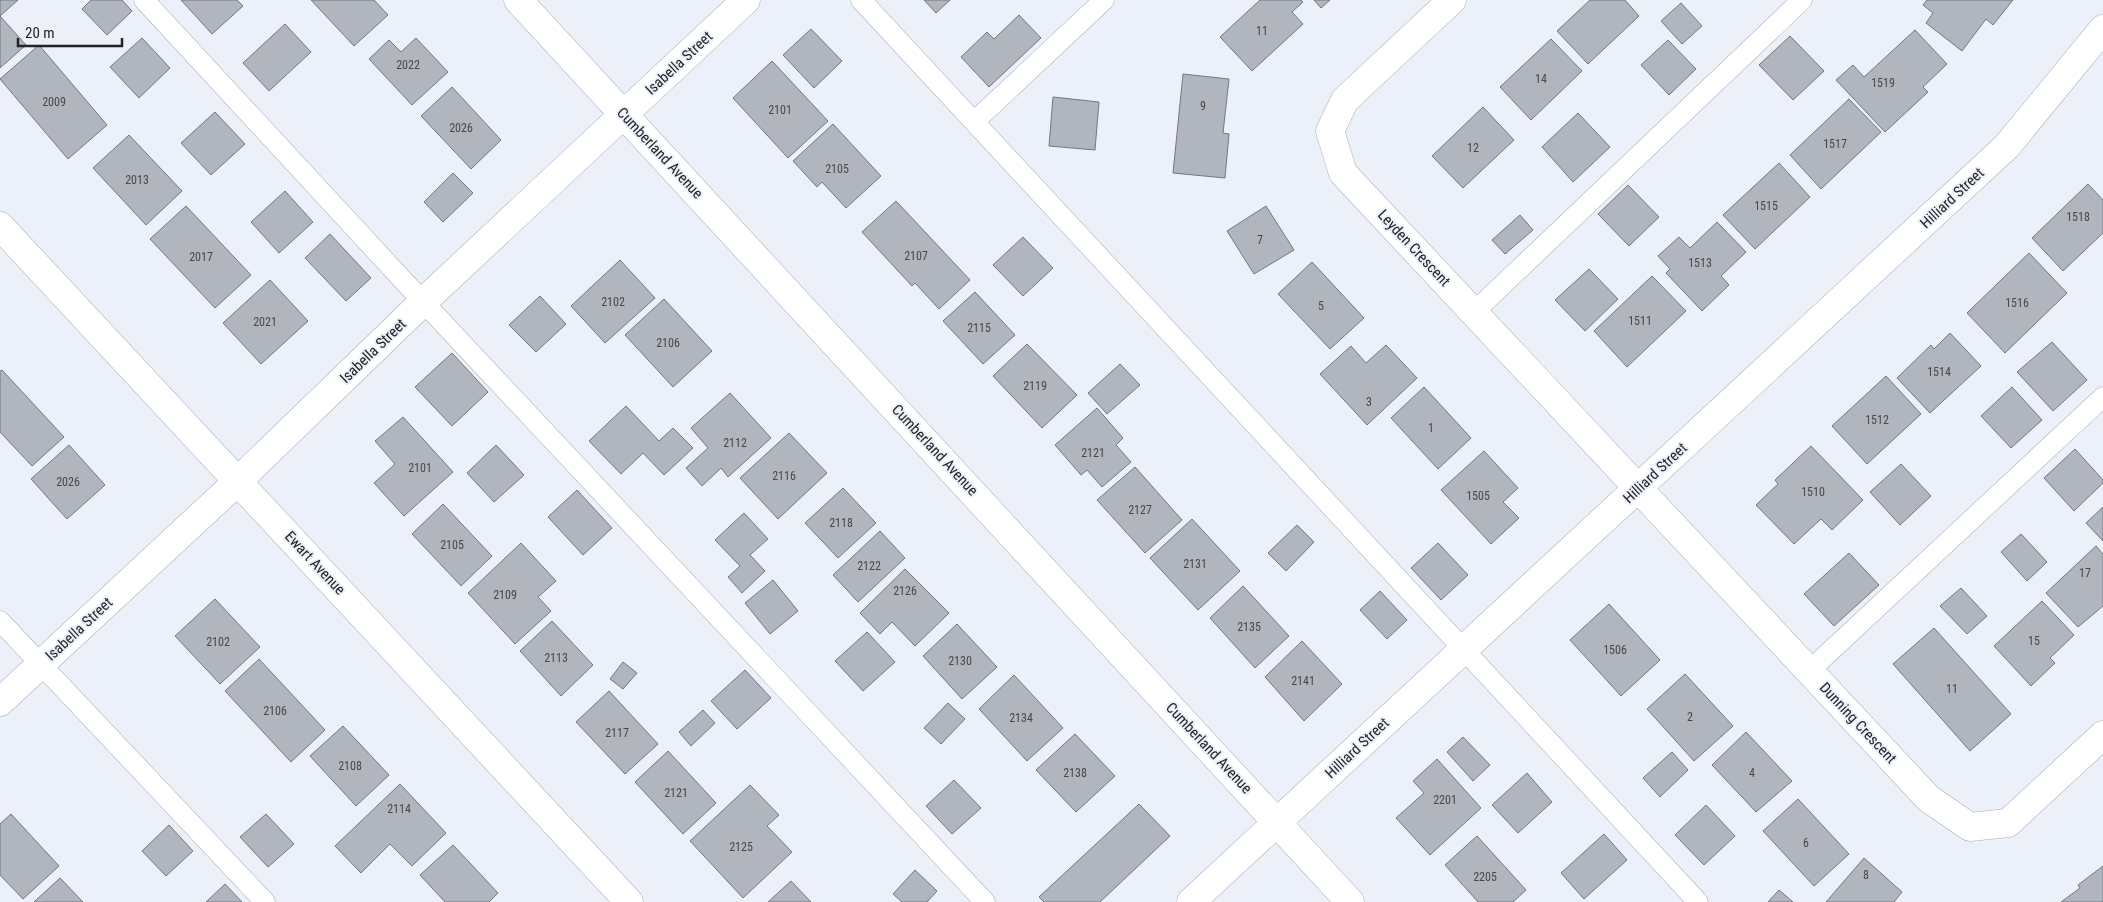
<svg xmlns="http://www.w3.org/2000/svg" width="2103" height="902" font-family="'Roboto Condensed',sans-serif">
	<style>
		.building { fill: #b1b5be; stroke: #73777f }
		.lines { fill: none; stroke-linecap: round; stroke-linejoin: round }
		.service-casing { stroke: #a8acb5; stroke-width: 21 }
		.minor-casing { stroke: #a8acb5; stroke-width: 29 }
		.tertiary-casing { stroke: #a8acb5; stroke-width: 29 }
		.service { stroke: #fff; stroke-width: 20 }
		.minor { stroke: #fff; stroke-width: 28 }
		.tertiary { stroke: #fff; stroke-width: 28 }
		.labels { text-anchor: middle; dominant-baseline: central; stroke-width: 4; stroke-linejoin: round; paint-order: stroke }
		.number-label { font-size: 12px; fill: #45484c }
		.street-label { font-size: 15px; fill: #212326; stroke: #ebf0f9 }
	</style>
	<rect width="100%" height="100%" fill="#ebf0f9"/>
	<!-- building -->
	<g class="building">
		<polygon points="0,0 18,0 0,16 26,45 0,68"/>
		<polygon points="91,0 122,0 132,11 107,35 82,9"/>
		<polygon points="181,0 237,0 243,6 212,34"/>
		<polygon points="311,0 374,0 388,15 354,46"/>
		<polygon points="924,0 950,0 936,13"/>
		<polygon points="1260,0 1301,0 1303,2 1292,12 1303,24 1252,71 1220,37"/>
		<polygon points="1314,0 1330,0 1321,8"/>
		<polygon points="1590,0 1625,0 1639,16 1588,64 1557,31"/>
		<polygon points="1927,0 2013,0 1993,25 1986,19 1962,51 1926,23 1933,13 1923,5"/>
		<polygon points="1681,3 1702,26 1682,44 1661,21"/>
		<polygon points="1019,15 1041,38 989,87 961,57 987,32 994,39"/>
		<polygon points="285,24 311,52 269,91 243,63"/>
		<polygon points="811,29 842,61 814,88 783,55"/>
		<polygon points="1915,30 1947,64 1923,87 1928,92 1885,132 1836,80 1853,65 1864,77"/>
		<polygon points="1790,36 1824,71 1793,100 1759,65"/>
		<polygon points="142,38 170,68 139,98 110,67"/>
		<polygon points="416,38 448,72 412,105 369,59 389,40 401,52"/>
		<polygon points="1551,39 1582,71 1531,120 1500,87"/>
		<polygon points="1668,40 1696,69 1669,95 1641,65"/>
		<polygon points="39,45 107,125 68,159 0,79"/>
		<polygon points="772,61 828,121 788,158 733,98"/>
		<polygon points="1183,74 1229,79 1223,133 1229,134 1225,178 1173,173"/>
		<polygon points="452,87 501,140 471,169 421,116"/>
		<polygon points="1053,97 1099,102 1095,150 1049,146"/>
		<polygon points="1849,99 1881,132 1821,189 1790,155"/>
		<polygon points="1483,107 1514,140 1463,188 1432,156"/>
		<polygon points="215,112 245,144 211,175 181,143"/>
		<polygon points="1578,113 1610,147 1573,182 1542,147"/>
		<polygon points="833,124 881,176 846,208 822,182 817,187 793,161"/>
		<polygon points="129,135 182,191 146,225 93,168"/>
		<polygon points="1779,163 1810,197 1755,249 1723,215"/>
		<polygon points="453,173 473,193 443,222 424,202"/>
		<polygon points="2088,184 2103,200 2103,233 2063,271 2032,238"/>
		<polygon points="1628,185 1659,217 1629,246 1598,214"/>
		<polygon points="285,191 313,222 279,253 251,222"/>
		<polygon points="896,201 970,280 939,309 915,283 912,286 862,232"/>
		<polygon points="186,206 251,275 215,308 150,239"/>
		<polygon points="1266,206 1294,250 1254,274 1227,231"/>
		<polygon points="1520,215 1533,230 1505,254 1492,240"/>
		<polygon points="1717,222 1746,252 1721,276 1729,285 1702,311 1666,273 1670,269 1658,256 1679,237 1690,248"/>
		<polygon points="330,234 371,278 346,301 305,258"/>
		<polygon points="1023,237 1053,268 1023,296 993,265"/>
		<polygon points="2029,253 2067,293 2005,353 1967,313"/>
		<polygon points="620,260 655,298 605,343 571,306"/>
		<polygon points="1312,262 1364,318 1330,349 1278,294"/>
		<polygon points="1589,269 1618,299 1585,331 1555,300"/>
		<polygon points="1652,276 1686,311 1627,367 1594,331"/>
		<polygon points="270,280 308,321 261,364 223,323"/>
		<polygon points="975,292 1015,335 983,364 943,321"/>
		<polygon points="540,296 566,324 536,352 509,325"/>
		<polygon points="664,299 712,351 673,387 625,335"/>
		<polygon points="1950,333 1981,366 1930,413 1897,378 1931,345 1934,349"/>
		<polygon points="2052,342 2087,380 2053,411 2017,372"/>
		<polygon points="1027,344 1077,395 1042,428 993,376"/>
		<polygon points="1386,345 1417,378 1367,425 1320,374 1351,346 1366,363"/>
		<polygon points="452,353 488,392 452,426 415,387"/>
		<polygon points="1120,364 1140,385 1107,414 1088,393"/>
		<polygon points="2,370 64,437 32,466 0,432 0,371"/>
		<polygon points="1886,376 1921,414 1867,464 1832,426"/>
		<polygon points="1424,387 1471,438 1438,469 1391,418"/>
		<polygon points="2012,387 2042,420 2011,448 1981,416"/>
		<polygon points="730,393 771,438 728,477 721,468 702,486 686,468 708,448 691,428"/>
		<polygon points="626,406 659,441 673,428 693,448 664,475 643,453 621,474 589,441"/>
		<polygon points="1097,408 1123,438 1116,445 1131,462 1102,487 1087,470 1081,475 1055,445"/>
		<polygon points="403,417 453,472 404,516 374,483 395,464 375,441"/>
		<polygon points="789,433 827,473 778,519 740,478"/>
		<polygon points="69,445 105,485 67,519 31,479"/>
		<polygon points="496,445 524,475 494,502 467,473"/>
		<polygon points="1811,446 1863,500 1832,530 1821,519 1794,544 1756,505 1778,484 1775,480"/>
		<polygon points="2075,449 2103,480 2103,483 2074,511 2044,478"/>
		<polygon points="1484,451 1518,488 1503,502 1519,518 1491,544 1441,490"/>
		<polygon points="1901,464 1931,496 1900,525 1870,492"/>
		<polygon points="1135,467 1182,520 1145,553 1097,500"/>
		<polygon points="843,488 876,523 838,558 805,523"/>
		<polygon points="577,490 612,528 583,555 548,517"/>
		<polygon points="443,504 492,556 461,586 412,534"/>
		<polygon points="2103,507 2103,541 2086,523"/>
		<polygon points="744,513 768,539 750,555 765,571 742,593 728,577 740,566 715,540"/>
		<polygon points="1192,519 1240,571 1198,610 1150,558"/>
		<polygon points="1297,525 1314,542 1286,571 1268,553"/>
		<polygon points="880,531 905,558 858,602 833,575"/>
		<polygon points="2021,534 2047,562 2027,581 2001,552"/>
		<polygon points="521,543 556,581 538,597 551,611 515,644 468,593"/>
		<polygon points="1438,543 1468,575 1441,600 1411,568"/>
		<polygon points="2096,546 2103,554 2103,606 2078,627 2046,593"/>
		<polygon points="1849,553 1879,585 1834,626 1804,594"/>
		<polygon points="905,569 949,613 915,646 892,622 880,634 860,613"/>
		<polygon points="773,580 798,611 770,634 745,603"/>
		<polygon points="1243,586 1289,636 1255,668 1210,618"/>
		<polygon points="1961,588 1987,616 1967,634 1940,606"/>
		<polygon points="1380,591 1407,620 1387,639 1360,610"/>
		<polygon points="215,599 260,647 220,684 175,636"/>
		<polygon points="2042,601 2074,635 2050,658 2055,663 2031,686 1994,646"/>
		<polygon points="1609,604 1660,660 1621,696 1570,640"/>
		<polygon points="552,621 593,665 561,696 520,651"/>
		<polygon points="957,624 997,667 962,699 923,656"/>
		<polygon points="1934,628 2011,714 1970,751 1893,664"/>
		<polygon points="867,632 895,662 863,691 835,661"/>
		<polygon points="1302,641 1342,684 1304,721 1265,677"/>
		<polygon points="259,659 325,730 291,762 225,691"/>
		<polygon points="623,662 637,673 623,689 610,679"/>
		<polygon points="745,670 771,698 737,729 711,701"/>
		<polygon points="1685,674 1733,726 1694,761 1647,709"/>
		<polygon points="1014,675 1063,728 1027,761 979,709"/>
		<polygon points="609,691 658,744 625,774 576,722"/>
		<polygon points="948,703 965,719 941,744 924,728"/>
		<polygon points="703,710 715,723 691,746 679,732"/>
		<polygon points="343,726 389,775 356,806 310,756"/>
		<polygon points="1746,732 1792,781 1756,812 1712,765"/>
		<polygon points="1075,734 1115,776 1076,812 1036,770"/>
		<polygon points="1463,737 1490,765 1473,781 1447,752"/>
		<polygon points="668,751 716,803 683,834 635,782"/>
		<polygon points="1672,752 1688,770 1660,797 1643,778"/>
		<polygon points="1437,759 1481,808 1430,855 1396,818 1424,793 1413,781"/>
		<polygon points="1527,773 1552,802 1518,833 1492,805"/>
		<polygon points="954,780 981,808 952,834 926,806"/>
		<polygon points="400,784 446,833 412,866 390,844 361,873 335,846"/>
		<polygon points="750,785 779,815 767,826 792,852 743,898 690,841"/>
		<polygon points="1798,799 1849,854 1814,886 1763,831"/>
		<polygon points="1139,804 1170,836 1100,902 1044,902 1039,897"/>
		<polygon points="1706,805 1735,836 1704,865 1675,835"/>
		<polygon points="11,814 59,866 23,899 0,875 0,824"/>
		<polygon points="266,814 294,844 268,867 240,837"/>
		<polygon points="169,825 193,851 166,876 142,851"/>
		<polygon points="1604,834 1627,860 1584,899 1561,873"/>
		<polygon points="1477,836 1526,890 1513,902 1478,902 1445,865"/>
		<polygon points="453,845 498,893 489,902 445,902 420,875"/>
		<polygon points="1864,858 1902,892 1894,902 1826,902"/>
		<polygon points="2103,866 2103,902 2061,902 2080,888 2078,885"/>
		<polygon points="915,870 937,891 927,902 902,902 893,894"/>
		<polygon points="60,878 83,902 34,902"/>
		<polygon points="791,881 811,902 768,902"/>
		<polygon points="225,884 242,902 206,902"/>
		<polygon points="1779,890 1793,902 1768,902"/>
	</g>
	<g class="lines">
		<defs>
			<g id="service">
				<polyline points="144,0 400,277 985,902"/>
				<polyline points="861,0 1698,902"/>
				<polyline points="975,121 1104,0"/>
				<polyline points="1474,312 1802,0"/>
				<polyline points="0,621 265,902"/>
				<polyline points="1809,671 2103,397"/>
			</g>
			<g id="minor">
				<polyline points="1452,0 1345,100 1330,131 1343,173 1929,799 1970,827 2008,823 2103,735"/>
				<polyline points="0,226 629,902"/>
				<polyline points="0,702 238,481 423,302 746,0"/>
				<polyline points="1191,902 2007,146 2103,29"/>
			</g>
			<polyline id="tertiary" points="518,0 1350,902"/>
		</defs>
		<!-- service casing -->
		<use href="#service" class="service-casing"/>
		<!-- minor casing -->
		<use href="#minor" class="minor-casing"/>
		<!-- tertiary casing -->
		<use href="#tertiary" class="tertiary-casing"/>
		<!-- service -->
		<use href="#service" class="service"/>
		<!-- minor -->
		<use href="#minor" class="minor"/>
		<!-- tertiary -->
		<use href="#tertiary" class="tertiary"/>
	</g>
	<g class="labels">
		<!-- number labels -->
		<g class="number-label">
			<text x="1262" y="31">11</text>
			<text x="408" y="65">2022</text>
			<text x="1541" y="79">14</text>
			<text x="1883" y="83">1519</text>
			<text x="54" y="102">2009</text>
			<text x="1203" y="106">9</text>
			<text x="780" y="110">2101</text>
			<text x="461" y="128">2026</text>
			<text x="1835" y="144">1517</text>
			<text x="1473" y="148">12</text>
			<text x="837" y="169">2105</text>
			<text x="137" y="180">2013</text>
			<text x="1766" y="206">1515</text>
			<text x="2078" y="217">1518</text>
			<text x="1260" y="240">7</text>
			<text x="916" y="256">2107</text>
			<text x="201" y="257">2017</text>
			<text x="1700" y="263">1513</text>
			<text x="613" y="302">2102</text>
			<text x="2017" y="303">1516</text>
			<text x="1321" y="306">5</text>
			<text x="1640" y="321">1511</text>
			<text x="265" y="322">2021</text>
			<text x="979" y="328">2115</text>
			<text x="668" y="343">2106</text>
			<text x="1939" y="372">1514</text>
			<text x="1035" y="386">2119</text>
			<text x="1369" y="402">3</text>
			<text x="1877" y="420">1512</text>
			<text x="1431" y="428">1</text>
			<text x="735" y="443">2112</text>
			<text x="1093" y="453">2121</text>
			<text x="420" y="468">2101</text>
			<text x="784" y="476">2116</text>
			<text x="68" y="482">2026</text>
			<text x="1813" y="492">1510</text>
			<text x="1478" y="496">1505</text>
			<text x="1140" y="510">2127</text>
			<text x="841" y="523">2118</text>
			<text x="452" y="545">2105</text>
			<text x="1195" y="564">2131</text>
			<text x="869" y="566">2122</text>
			<text x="2085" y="573">17</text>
			<text x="905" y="591">2126</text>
			<text x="505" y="595">2109</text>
			<text x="1249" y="627">2135</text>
			<text x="2034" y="641">15</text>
			<text x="218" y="642">2102</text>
			<text x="1615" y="650">1506</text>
			<text x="556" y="658">2113</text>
			<text x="960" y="661">2130</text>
			<text x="1303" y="681">2141</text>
			<text x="1952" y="689">11</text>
			<text x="275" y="711">2106</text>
			<text x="1690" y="717">2</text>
			<text x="1021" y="718">2134</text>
			<text x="617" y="733">2117</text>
			<text x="350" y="766">2108</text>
			<text x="1075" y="773">2138</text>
			<text x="1752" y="773">4</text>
			<text x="676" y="793">2121</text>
			<text x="1445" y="800">2201</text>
			<text x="399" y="809">2114</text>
			<text x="1806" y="843">6</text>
			<text x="741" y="847">2125</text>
			<text x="1866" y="875">8</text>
			<text x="1485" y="877">2205</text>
		</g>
		<!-- street labels -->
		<g class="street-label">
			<text transform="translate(679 63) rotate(-43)">Isabella Street</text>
			<text transform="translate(660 153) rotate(47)">Cumberland Avenue</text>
			<text transform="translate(1952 198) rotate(-43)">Hilliard Street</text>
			<text transform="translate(1414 248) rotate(47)">Leyden Crescent</text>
			<text transform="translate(373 351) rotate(-44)">Isabella Street</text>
			<text transform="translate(935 450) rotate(47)">Cumberland Avenue</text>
			<text transform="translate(1655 473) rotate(-43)">Hilliard Street</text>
			<text transform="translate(315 563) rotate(47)">Ewart Avenue</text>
			<text transform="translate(79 629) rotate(-43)">Isabella Street</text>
			<text transform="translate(1858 723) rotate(47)">Dunning Crescent</text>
			<text transform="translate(1209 748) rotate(47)">Cumberland Avenue</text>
			<text transform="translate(1357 748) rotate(-43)">Hilliard Street</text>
		</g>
	</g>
	<!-- scale -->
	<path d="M18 38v8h104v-8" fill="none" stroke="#212326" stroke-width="2.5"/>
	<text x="25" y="38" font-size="15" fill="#212326" stroke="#ebf0f9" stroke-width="4" paint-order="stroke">20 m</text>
</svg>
